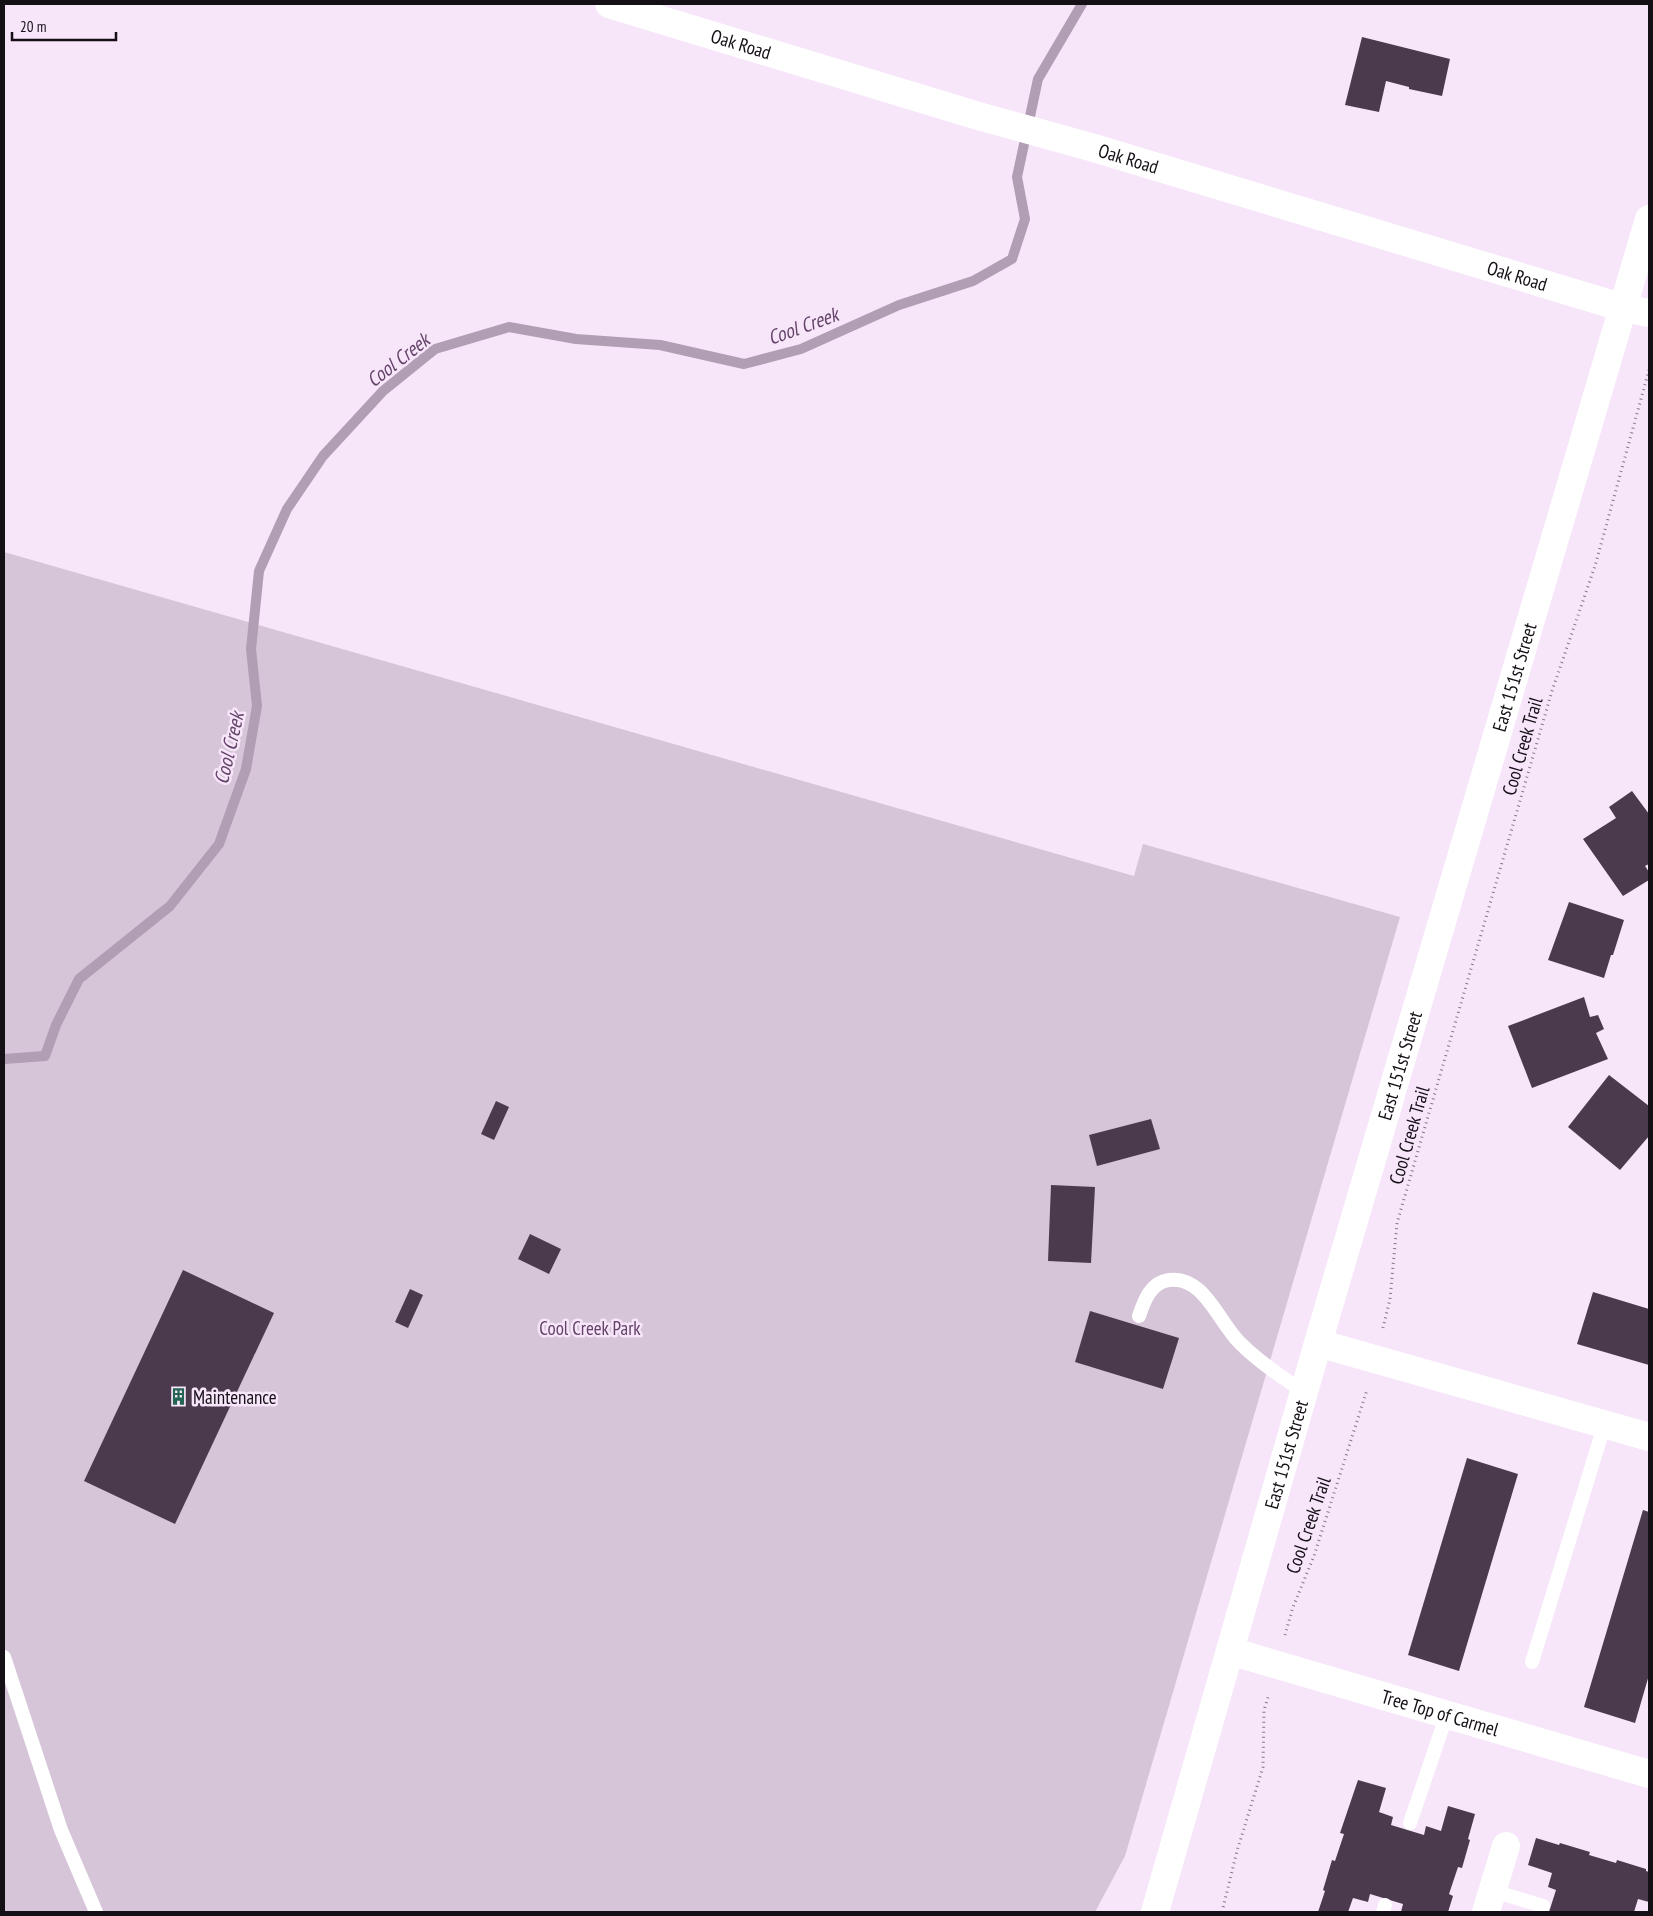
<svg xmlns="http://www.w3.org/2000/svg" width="1653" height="1916" font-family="'PT Sans Narrow',sans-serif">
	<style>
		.green { fill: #d6c4d8 }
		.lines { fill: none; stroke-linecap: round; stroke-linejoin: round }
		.stream { stroke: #b19db4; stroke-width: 10 }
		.building { fill: #4b3a4e }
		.path { stroke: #847886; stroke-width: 3; stroke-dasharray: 1 4; stroke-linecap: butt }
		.service { stroke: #fff; stroke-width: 14 }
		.minor { stroke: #fff; stroke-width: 28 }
		.tertiary { stroke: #fff; stroke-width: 28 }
		.labels { text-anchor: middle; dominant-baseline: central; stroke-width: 5; stroke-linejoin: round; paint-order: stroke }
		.street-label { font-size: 19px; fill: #150f16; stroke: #f7e5fa }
		.park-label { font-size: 19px; fill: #624367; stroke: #f7e5fa }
		.poi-label { font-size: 19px; fill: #150f16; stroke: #f7e5fa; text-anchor: start }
		.water-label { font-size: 20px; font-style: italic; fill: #634368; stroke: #f7e5fa }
	</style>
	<rect width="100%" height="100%" fill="#f7e5fa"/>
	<!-- green -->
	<polygon class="green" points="4,552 1134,876 1143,844 1400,917 1125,1856 1095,1912 4,1912"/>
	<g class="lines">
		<!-- stream -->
		<polyline class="stream" points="4,1059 45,1056 56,1025 79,979 170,906 219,844 246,769 257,706 251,649 259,571 287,509 323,456 383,391 435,349 509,327 576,339 660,345 744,364 801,349 899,305 973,281 1012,259 1025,219 1017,177 1038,79 1082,4"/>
	</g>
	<!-- building -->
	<g class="building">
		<polygon points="1362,37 1450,59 1442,96 1409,89 1409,87 1386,81 1379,112 1345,105"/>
		<polygon points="1632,791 1649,814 1649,864 1645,866 1649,872 1649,880 1623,896 1583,839 1616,818 1609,807"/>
		<polygon points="1569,902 1624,920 1613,955 1611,955 1604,978 1548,960"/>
		<polygon points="1584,997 1590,1017 1598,1015 1604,1029 1596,1033 1608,1059 1532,1088 1508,1026"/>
		<polygon points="1609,1075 1649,1106 1649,1136 1620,1170 1568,1127"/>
		<polygon points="496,1101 509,1107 494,1140 481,1134"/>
		<polygon points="1151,1119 1160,1149 1097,1166 1089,1135"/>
		<polygon points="1051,1185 1095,1187 1091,1263 1048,1261"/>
		<polygon points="530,1234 561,1249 549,1274 518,1259"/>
		<polygon points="183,1270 274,1313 175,1524 84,1481"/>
		<polygon points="410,1289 423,1295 408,1328 395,1322"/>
		<polygon points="1593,1292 1649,1309 1649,1365 1577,1344"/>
		<polygon points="1090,1311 1179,1338 1163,1389 1075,1362"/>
		<polygon points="1467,1458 1518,1474 1459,1671 1408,1655"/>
		<polygon points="1643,1510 1649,1512 1649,1675 1635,1723 1584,1707"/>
		<polygon points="1358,1780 1386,1788 1379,1812 1393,1817 1391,1825 1424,1835 1426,1826 1441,1831 1448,1806 1475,1814 1468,1839 1470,1840 1462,1868 1458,1867 1449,1894 1453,1896 1448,1912 1401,1912 1403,1904 1370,1894 1368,1902 1353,1898 1348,1912 1318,1912 1325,1891 1323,1890 1332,1860 1335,1861 1344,1834 1340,1833"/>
		<polygon points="1536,1838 1559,1845 1560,1843 1590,1852 1589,1855 1616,1863 1617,1860 1646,1869 1646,1871 1649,1872 1649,1902 1638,1899 1634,1912 1625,1911 1625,1912 1549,1912 1556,1890 1548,1887 1552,1873 1528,1865"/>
	</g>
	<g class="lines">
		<!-- path -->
		<g class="path">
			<polyline points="1383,1328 1390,1299 1397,1223 1552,691 1595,566 1649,370"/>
			<polyline points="1285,1635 1293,1607 1314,1556 1367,1390"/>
			<polyline points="1222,1912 1237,1851 1263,1767 1264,1710 1269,1694"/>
		</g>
		<!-- service -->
		<g class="service">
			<path d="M 1139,1316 C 1144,1301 1151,1282 1169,1280 C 1204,1275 1219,1323 1240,1343 C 1259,1362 1282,1377 1304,1392"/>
			<polyline points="4,1657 61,1830 96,1912"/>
			<polyline points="1532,1662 1605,1423"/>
			<polyline points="1410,1823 1447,1714"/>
			<polyline points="1493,1891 1543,1906"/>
			<polyline points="1383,1912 1385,1905"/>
		</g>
		<!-- minor -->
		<g class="minor">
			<path id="s1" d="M 609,4 L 975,115 L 1094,148 L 1624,308 L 1649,313"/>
			<polyline points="1318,1343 1649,1437"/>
			<path id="s2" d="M 1230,1651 L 1649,1774"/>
			<polyline points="1486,1912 1506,1846"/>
		</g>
		<!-- tertiary -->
		<path class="tertiary" id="s3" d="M 1155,1912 L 1318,1343 L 1649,219"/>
	</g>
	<!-- icons -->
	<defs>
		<symbol id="building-bare" viewBox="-9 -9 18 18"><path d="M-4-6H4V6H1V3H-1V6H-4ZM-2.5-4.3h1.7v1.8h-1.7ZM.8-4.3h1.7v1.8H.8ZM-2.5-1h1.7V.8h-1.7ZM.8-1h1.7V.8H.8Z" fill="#246452" stroke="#f7e5fa" stroke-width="2.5" paint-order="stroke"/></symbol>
	</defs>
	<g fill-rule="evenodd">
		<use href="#building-bare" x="166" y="1384" width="25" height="25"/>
	</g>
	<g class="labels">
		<!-- street labels -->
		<g class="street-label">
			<text stroke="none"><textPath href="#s1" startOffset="138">Oak Road</textPath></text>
			<text stroke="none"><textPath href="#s1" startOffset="542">Oak Road</textPath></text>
			<text stroke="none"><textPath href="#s1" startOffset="948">Oak Road</textPath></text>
			<text stroke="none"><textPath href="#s3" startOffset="1286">East 151st Street</textPath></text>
			<text transform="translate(1522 746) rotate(-74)">Cool Creek Trail</text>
			<text stroke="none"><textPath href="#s3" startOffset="881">East 151st Street</textPath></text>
			<text transform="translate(1409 1135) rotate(-74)">Cool Creek Trail</text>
			<text stroke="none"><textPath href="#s3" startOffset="476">East 151st Street</textPath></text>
			<text transform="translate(1308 1525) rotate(-71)">Cool Creek Trail</text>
			<text stroke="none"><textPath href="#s2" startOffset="219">Tree Top of Carmel</textPath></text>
		</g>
		<!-- park labels -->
		<g class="park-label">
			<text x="590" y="1328">Cool Creek Park</text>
		</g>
		<!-- poi labels -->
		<g class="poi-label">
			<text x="193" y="1397">Maintenance</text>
		</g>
		<!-- water labels -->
		<g class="water-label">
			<text transform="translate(803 326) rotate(-20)">Cool Creek</text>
			<text transform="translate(398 360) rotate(-38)">Cool Creek</text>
			<text transform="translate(229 748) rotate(-77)">Cool Creek</text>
		</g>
	</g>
	<!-- border -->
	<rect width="1653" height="1916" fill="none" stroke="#150f16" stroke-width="10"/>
	<!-- scale -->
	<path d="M12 32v8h104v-8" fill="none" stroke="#150f16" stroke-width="2.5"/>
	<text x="20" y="32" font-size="15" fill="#150f16" stroke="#f7e5fa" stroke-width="4" paint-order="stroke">20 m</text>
</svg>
